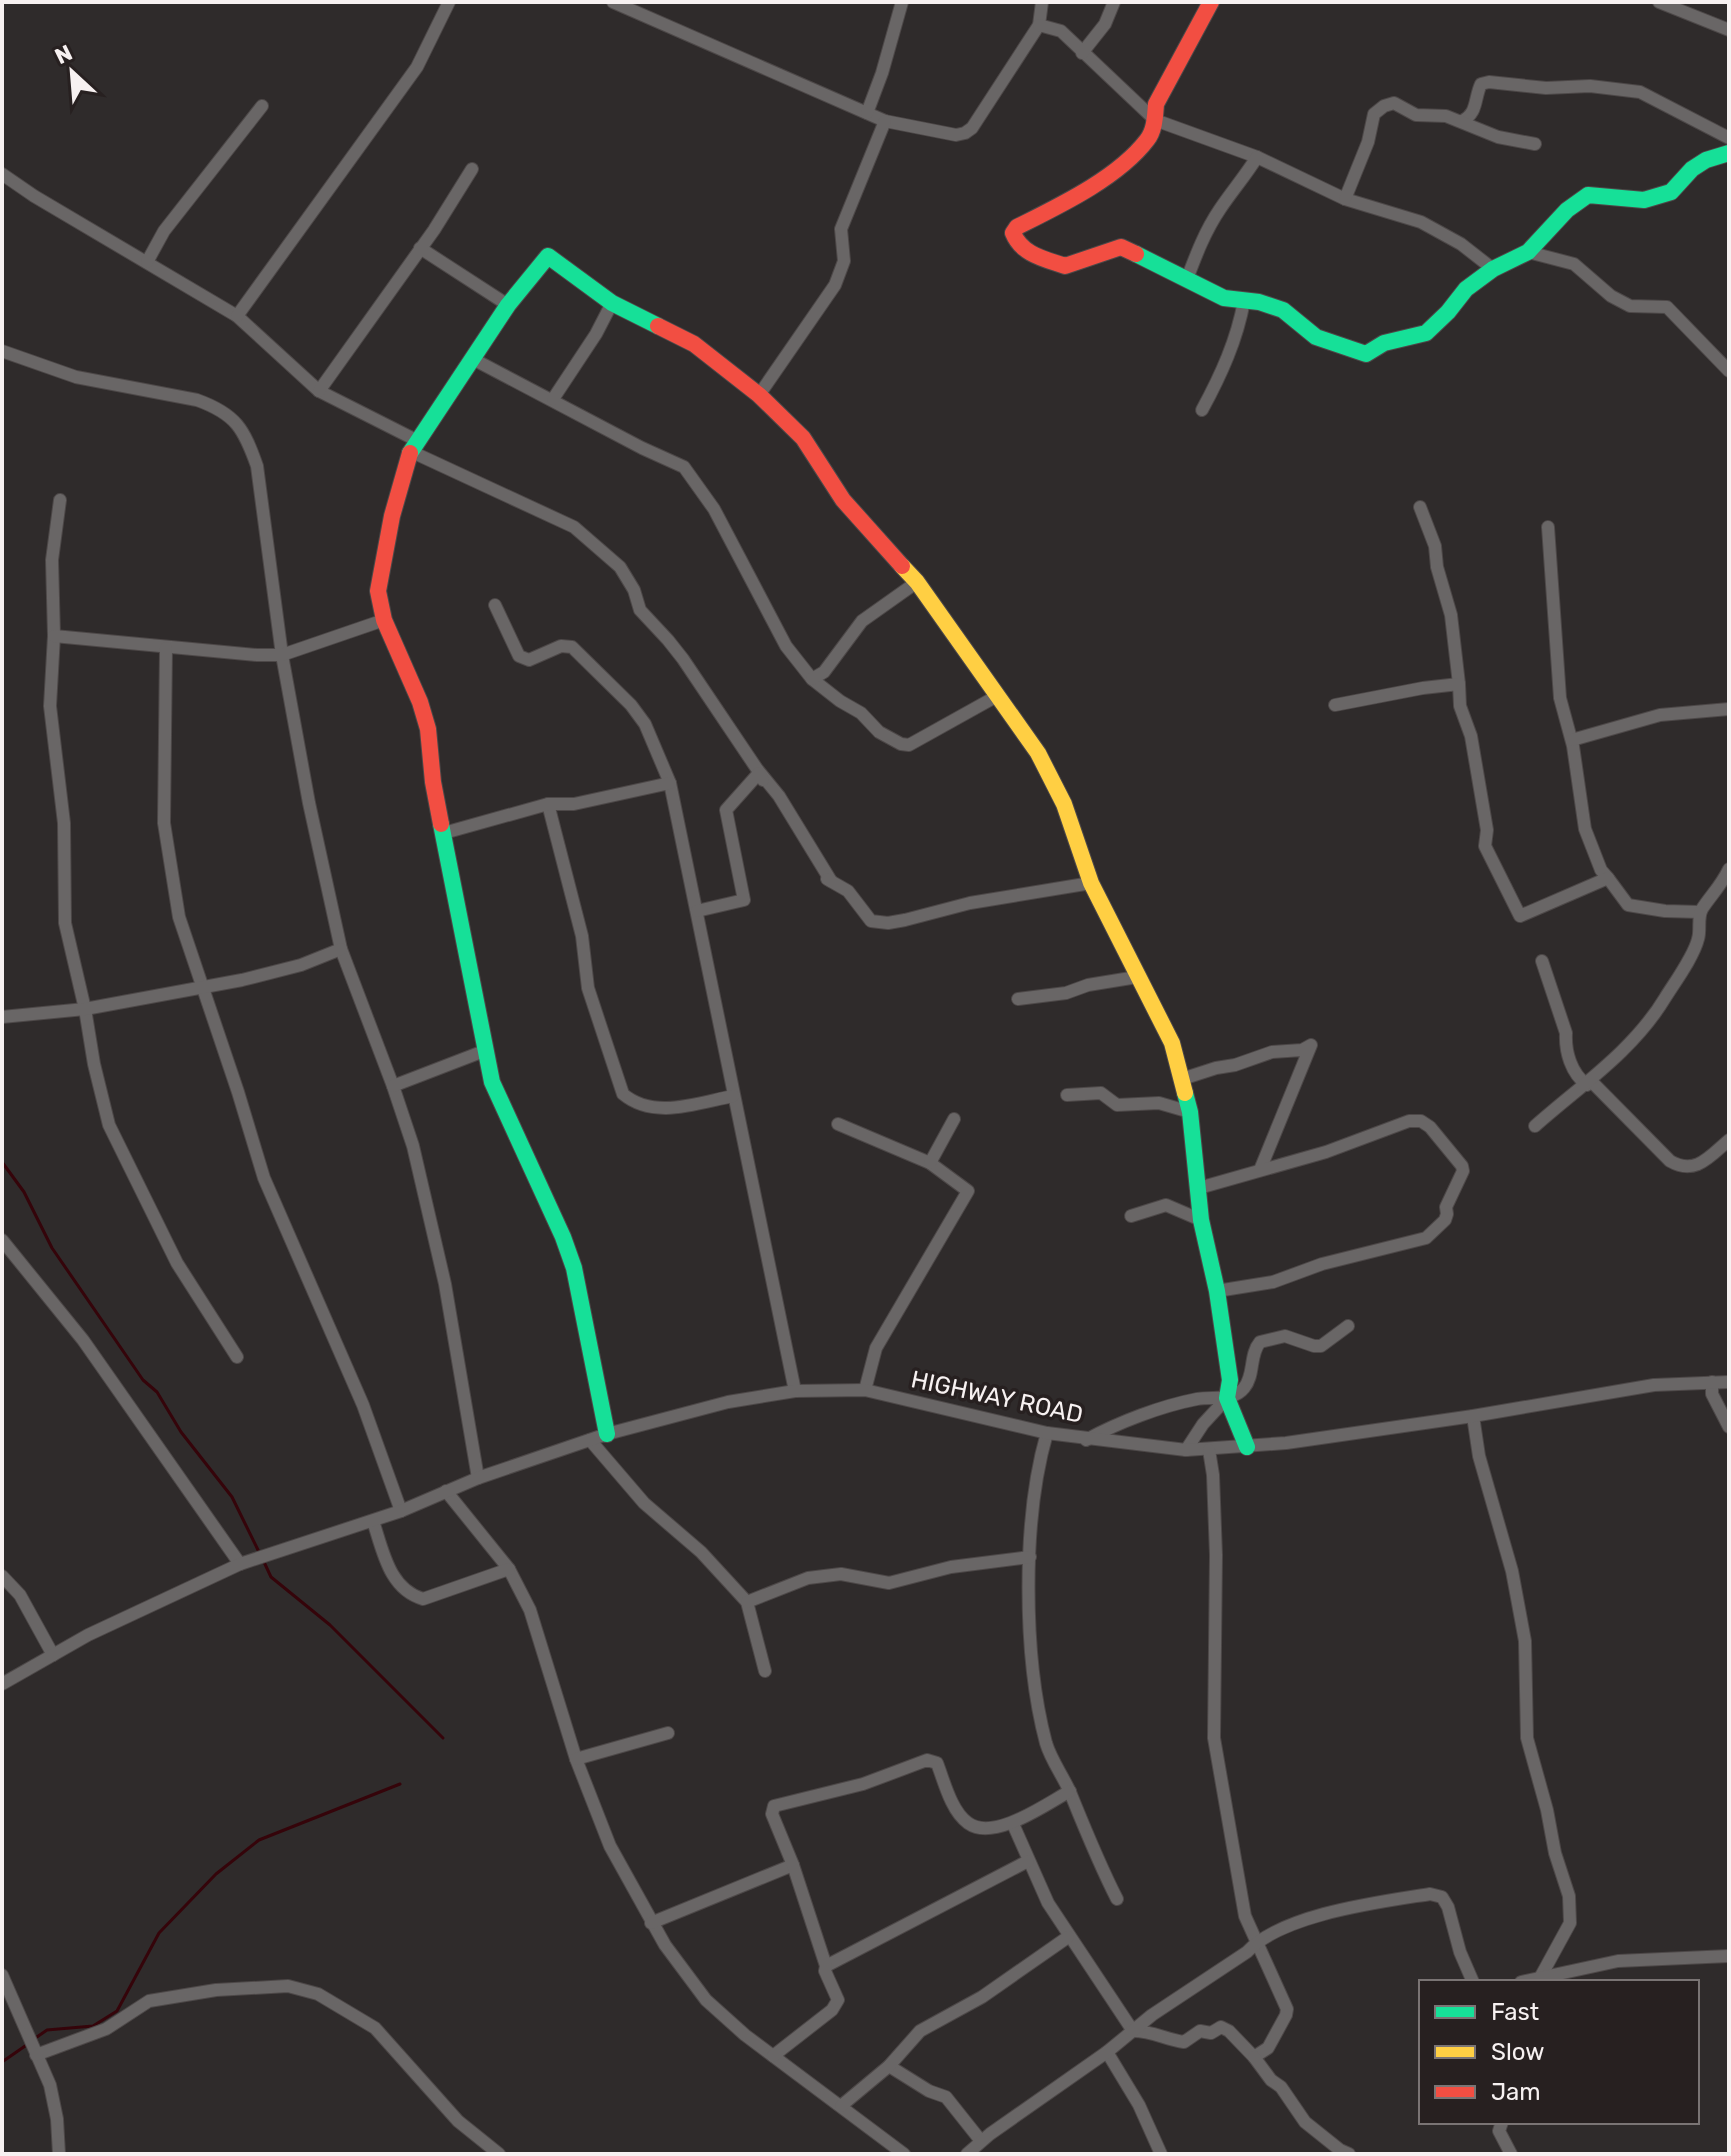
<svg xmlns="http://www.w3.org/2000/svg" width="1731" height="2156" font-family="Rubik,sans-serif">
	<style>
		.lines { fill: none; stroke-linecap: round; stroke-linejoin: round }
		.stream { stroke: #35040a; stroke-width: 3 }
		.street-casing { stroke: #4d4848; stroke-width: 14 }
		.fast-casing { stroke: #4d4848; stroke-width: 18 }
		.slow-casing { stroke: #4d4848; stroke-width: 18 }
		.jam-casing { stroke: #4d4848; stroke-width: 18 }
		.street { stroke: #696666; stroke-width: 12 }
		.fast { stroke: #16e098; stroke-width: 16 }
		.slow { stroke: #ffcf43; stroke-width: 16 }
		.jam { stroke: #f24e42; stroke-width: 16 }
		.labels { text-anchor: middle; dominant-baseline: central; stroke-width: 7; stroke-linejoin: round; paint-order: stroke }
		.street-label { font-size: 24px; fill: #f7f1f1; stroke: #272020 }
	</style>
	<rect width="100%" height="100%" fill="#2f2b2b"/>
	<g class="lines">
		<!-- stream -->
		<g class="stream">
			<polyline points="2,1162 24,1192 52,1248 143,1380 157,1392 181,1432 232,1497 259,1552"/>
			<polyline points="264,1562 271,1577 330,1625 443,1738"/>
			<polyline points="34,2039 47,2030 93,2026 117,2011 159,1933 216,1874 259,1840 400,1784"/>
			<polyline points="2,2062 28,2044"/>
		</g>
		<defs>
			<g id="street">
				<polyline points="613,2 885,121 956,135 965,133 972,128 1039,25 1042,2"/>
				<polyline points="1659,2 1729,30"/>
				<polyline points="1039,25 1061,31 1155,120 1257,157 1345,199 1421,222 1461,244 1493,269"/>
				<polyline points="1082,53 1105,24 1114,2"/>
				<polyline points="867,113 882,73 902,2"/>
				<path d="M 1462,121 C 1478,113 1474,99 1481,84 L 1489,82 L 1546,88 L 1590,86 L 1640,92 L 1729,138"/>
				<polyline points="2,174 34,196 237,316 319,391 416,440"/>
				<polyline points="1345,199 1368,142 1374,114 1384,106 1394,103 1416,115 1446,116 1498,137 1535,144"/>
				<polyline points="420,248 508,305"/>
				<polyline points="1528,252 1574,264 1611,296 1630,306 1667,307 1729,371"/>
				<polyline points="147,262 164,231 262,106"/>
				<path d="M 1187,279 C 1196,255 1205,231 1220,209 C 1232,191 1246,175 1257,157"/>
				<polyline points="237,316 417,67 449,2"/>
				<path d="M 2,351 L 76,377 L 197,400 C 236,414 244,429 257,466 L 282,655 L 309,803 L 341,949 L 393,1086 L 413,1146 L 445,1284 L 478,1478"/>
				<polyline points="473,359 642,448 684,467 714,509 786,646 812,679 840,701 861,713 879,732 901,744 909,745 997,696"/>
				<polyline points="319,391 434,230 472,169"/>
				<polyline points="759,395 835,285 844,261 841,229 885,121"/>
				<polyline points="553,399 596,334 612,303"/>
				<path d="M 1202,410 C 1221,375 1237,340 1244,301"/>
				<polyline points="410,451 574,527 620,567 634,590 640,610 668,640 683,659 757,769 779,796 831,881"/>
				<polyline points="60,500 52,560 54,636 50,706 64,823 65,923 85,1009 94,1064 109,1125 177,1263 237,1357"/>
				<polyline points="1420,507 1435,546 1437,567 1451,615 1459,684"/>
				<polyline points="1548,527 1560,698 1573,746 1585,829 1601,870 1608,878"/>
				<polyline points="495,605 519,656 529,660 561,646 572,647 631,705 645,724 670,783 795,1391"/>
				<polyline points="54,636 257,655 282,655 384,620"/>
				<polyline points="166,648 164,823 179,917 238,1092 264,1178 363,1405 401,1511"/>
				<polyline points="812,679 824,672 862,621 917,582"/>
				<polyline points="1335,705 1423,688 1459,684 1460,706 1471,736 1487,830 1485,846 1520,916 1608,878 1628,905 1665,911 1700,912"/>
				<polyline points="1572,740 1660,715 1729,709"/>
				<path d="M 548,804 L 582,936 L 588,988 L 623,1094 C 654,1120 697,1103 733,1096"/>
				<polyline points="444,833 548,804 574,804 670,783"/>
				<polyline points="827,879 848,891 871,921 888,923 905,920 970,903 1091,883"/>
				<polyline points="697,911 744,900 726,810 759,773 763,780"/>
				<path d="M 1542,961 L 1566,1033 C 1565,1052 1571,1073 1587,1085"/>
				<polyline points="1018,999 1066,993 1088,985 1137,977"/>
				<polyline points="2,1017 85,1009 242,980 301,965 341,949"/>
				<polyline points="1182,1079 1216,1068 1235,1065 1272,1052 1302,1050 1311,1045 1260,1170"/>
				<path d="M 1591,1081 L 1670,1161 C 1696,1176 1710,1156 1729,1140"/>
				<polyline points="393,1086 484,1051"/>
				<polyline points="1067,1095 1101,1093 1117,1105 1159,1103 1190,1112"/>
				<polyline points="838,1124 930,1163 968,1191 876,1348 865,1390"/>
				<path d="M 1535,1126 C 1580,1086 1633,1051 1665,998 C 1675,982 1694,956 1698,939 C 1701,930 1697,918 1702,909 C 1711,895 1721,886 1729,869"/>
				<polyline points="930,1163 954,1119"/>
				<polyline points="1199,1188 1326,1152 1409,1121 1421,1121 1430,1127 1462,1166 1463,1171 1446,1207 1447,1214 1445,1220 1426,1238 1322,1264 1273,1282 1217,1291"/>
				<polyline points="1131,1216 1166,1205 1201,1220"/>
				<polyline points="2,1240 83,1340 240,1564"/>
				<polyline points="1712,1382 1712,1394 1729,1427"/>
				<polyline points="1473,1416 1479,1456 1512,1571 1525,1641 1527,1738 1547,1810 1555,1853 1569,1896 1570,1923 1541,1976"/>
				<path d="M 1047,1433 C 1022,1519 1023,1656 1046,1743 C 1051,1760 1063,1776 1070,1792 C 1085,1829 1099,1864 1117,1899"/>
				<polyline points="590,1440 644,1503 701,1552 747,1602 765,1671"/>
				<path d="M 1086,1440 C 1119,1422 1161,1406 1197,1399 C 1213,1396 1233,1402 1244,1388 C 1255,1375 1249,1355 1260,1342 L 1285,1336 L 1314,1346 L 1321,1346 L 1348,1326"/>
				<polyline points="1186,1450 1203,1424 1227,1398"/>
				<polyline points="446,1491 509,1569 530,1610 576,1759 610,1846 665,1945 706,2000 745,2035 904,2154"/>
				<path d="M 373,1521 C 383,1551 389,1589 423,1599 L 509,1569"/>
				<polyline points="2,1576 20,1595 53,1655"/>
				<polyline points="747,1602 808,1578 841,1574 889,1583 951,1567 1030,1557"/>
				<polyline points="2,1684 88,1635 240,1564 401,1511 478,1478 607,1434 728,1402 795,1391 865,1390 1047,1433 1186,1450 1286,1443 1473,1416 1654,1385 1729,1382"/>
				<polyline points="576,1759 668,1733"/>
				<path d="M 1013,1824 L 1048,1903 L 1133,2031 C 1152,2031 1165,2039 1184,2042 L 1200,2031 L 1211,2033 L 1221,2027 L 1229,2031 L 1254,2057 L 1268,2048 L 1286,2015 L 1287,2009 L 1245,1916 L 1214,1738 L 1216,1555 L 1213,1475 L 1209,1450"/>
				<polyline points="651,1923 793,1865"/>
				<polyline points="826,1966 1028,1861"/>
				<polyline points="2,1975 50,2085 57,2119 59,2154"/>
				<polyline points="1521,1982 1618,1961 1729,1956"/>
				<polyline points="1107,2052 1139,2105 1161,2154"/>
				<polyline points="36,2055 106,2029 149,2001 216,1990 288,1986 318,1994 375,2028 458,2121 499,2154"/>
				<path d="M 773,2056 L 832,2010 L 838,2000 L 825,1971 L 826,1966 L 793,1865 L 772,1814 L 774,1806 L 863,1784 L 927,1760 L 937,1763 C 944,1781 951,1811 968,1823 C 994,1842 1046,1804 1070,1791"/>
				<polyline points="1254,2057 1271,2080 1281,2087 1305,2122 1340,2150 1349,2154"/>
				<polyline points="889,2066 929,2091 946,2097 981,2141"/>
				<polyline points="841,2106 889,2066 920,2031 982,1997 1068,1937"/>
				<polyline points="1502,2122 1499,2131 1511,2154"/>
				<path d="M 967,2154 L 990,2134 L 1107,2052 L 1152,2015 L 1247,1952 C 1282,1914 1380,1902 1430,1894 L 1442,1897 L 1448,1907 L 1460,1952 L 1473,1982"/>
			</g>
			<g id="fast">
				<polyline points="1136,254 1224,298 1259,302 1283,310 1316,337 1366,354 1384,343 1426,333 1448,312 1466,289 1493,269 1528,252 1567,210 1588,195 1644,200 1671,192 1692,169 1706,160 1729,153"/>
				<polyline points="410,453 508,305 548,256 612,303 658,326"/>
				<polyline points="441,824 492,1082 563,1237 574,1268 607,1434"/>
				<polyline points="1185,1093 1190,1112 1201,1220 1217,1291 1230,1380 1227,1398 1247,1447"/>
			</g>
			<polyline id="slow" points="902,566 917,582 1038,753 1064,804 1091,883 1172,1043 1185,1093"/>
			<g id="jam">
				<path d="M 1136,254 L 1121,247 L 1065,266 C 1045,259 1022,255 1013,233 L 1017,227 C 1059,206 1118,178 1147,140 C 1155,130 1155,116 1156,104 L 1211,2"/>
				<polyline points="658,326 694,344 759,395 803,438 843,500 902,566"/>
				<polyline points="410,453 392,516 378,591 384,620 420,702 428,729 433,782 441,824"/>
			</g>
		</defs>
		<!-- street casing -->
		<use href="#street" class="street-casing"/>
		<!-- fast casing -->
		<use href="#fast" class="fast-casing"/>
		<!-- slow casing -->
		<use href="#slow" class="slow-casing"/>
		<!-- jam casing -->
		<use href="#jam" class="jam-casing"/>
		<!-- street -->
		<use href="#street" class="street"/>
		<!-- fast -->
		<use href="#fast" class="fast"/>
		<!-- slow -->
		<use href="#slow" class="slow"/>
		<!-- jam -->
		<use href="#jam" class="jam"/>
	</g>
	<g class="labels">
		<!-- street labels -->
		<g class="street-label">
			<text transform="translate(997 1397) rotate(12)">HIGHWAY ROAD</text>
		</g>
	</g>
	<!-- border -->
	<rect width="1731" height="2156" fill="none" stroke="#f7f1f1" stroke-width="8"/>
	<!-- legend -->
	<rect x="1419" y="1980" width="280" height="144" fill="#272020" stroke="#7a7474" stroke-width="2"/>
	<rect x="1435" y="2006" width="40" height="12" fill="#16e098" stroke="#7a7474" stroke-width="2"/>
	<text x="1491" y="2020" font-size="24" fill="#f7f1f1">Fast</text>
	<rect x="1435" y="2046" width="40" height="12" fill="#ffcf43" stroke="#7a7474" stroke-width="2"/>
	<text x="1491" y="2060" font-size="24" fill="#f7f1f1">Slow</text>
	<rect x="1435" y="2086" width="40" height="12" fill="#f24e42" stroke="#7a7474" stroke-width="2"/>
	<text x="1491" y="2100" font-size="24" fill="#f7f1f1">Jam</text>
	<!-- north arrow -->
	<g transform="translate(72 72) rotate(334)" stroke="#272020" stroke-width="6" paint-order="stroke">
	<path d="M0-6L14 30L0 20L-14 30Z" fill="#f7f1f1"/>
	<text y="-12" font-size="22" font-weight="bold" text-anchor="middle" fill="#f7f1f1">N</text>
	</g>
</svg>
